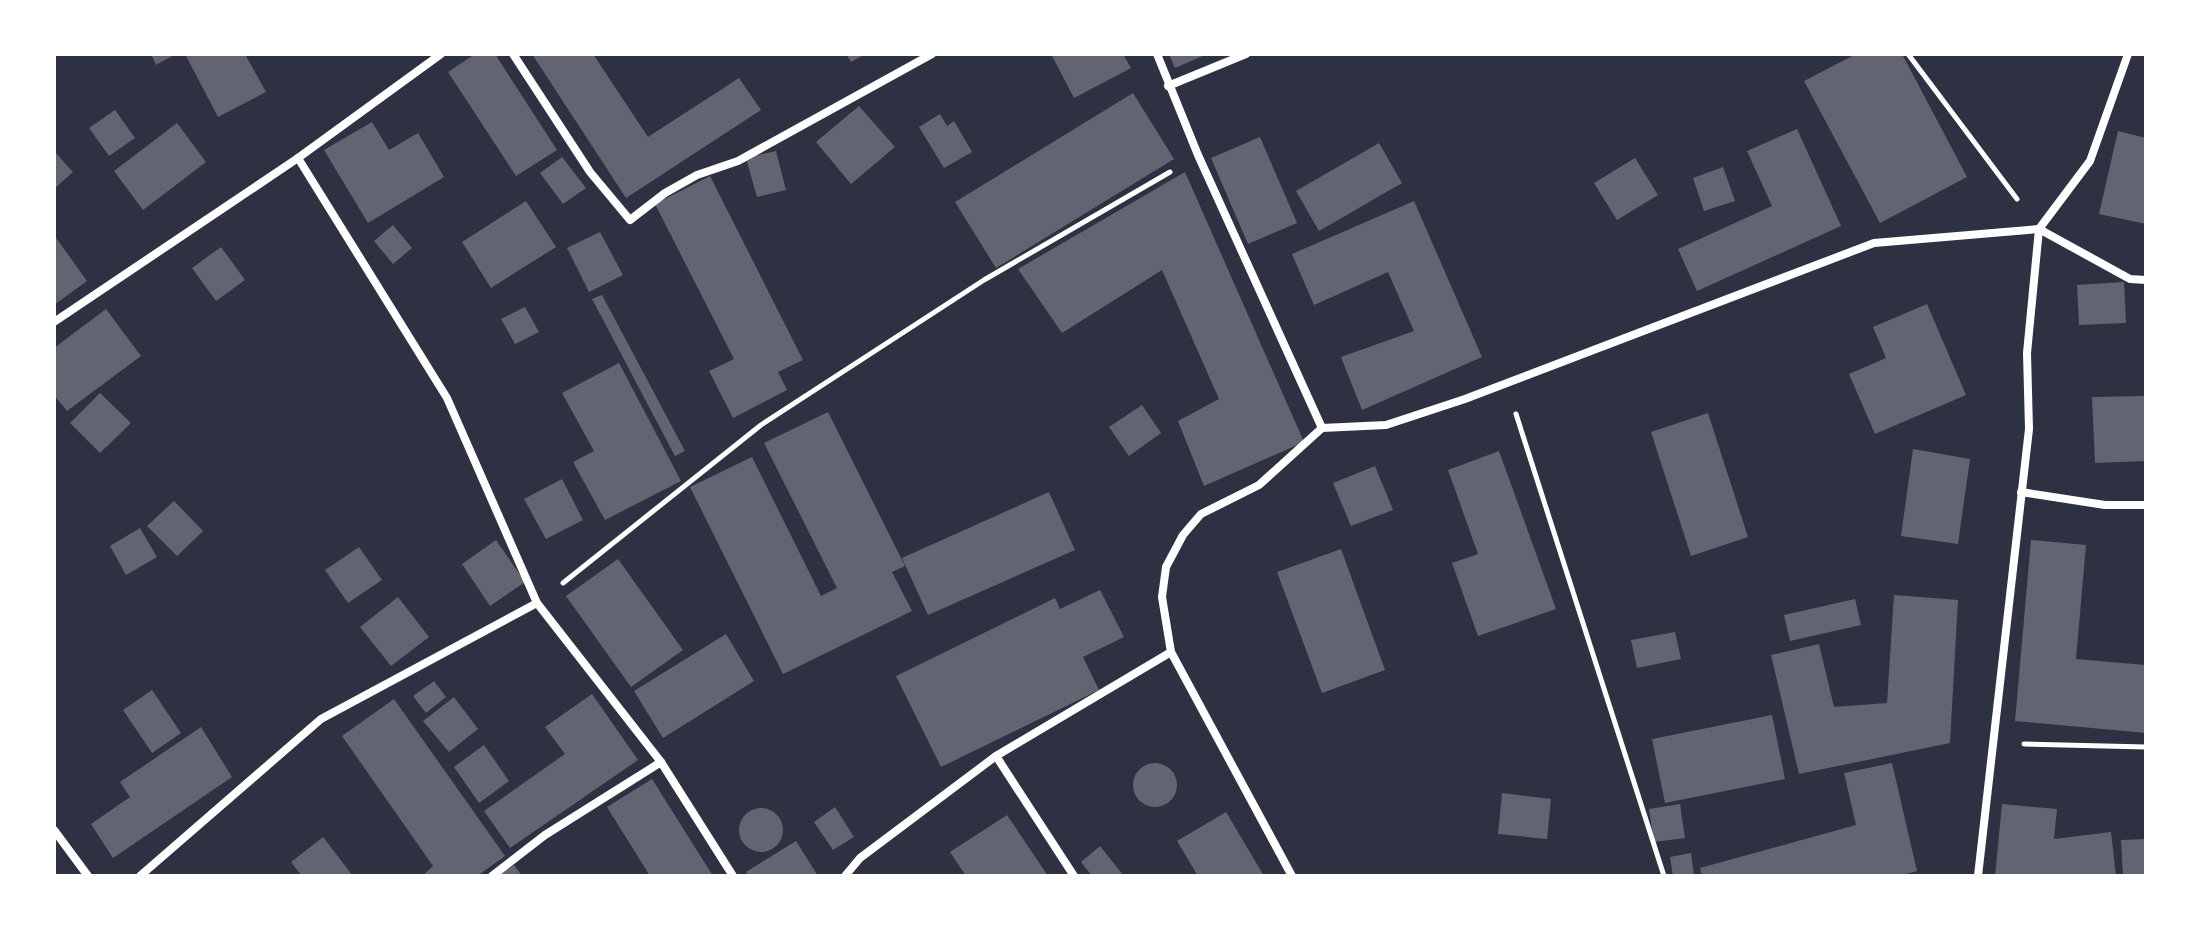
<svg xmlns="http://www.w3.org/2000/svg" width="2200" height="930" font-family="'Space Grotesk',sans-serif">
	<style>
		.building { fill: #626471 }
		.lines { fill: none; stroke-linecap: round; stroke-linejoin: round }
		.path { stroke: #fff; stroke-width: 5 }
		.minor { stroke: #fff; stroke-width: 8 }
	</style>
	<rect width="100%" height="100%" fill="#2d3142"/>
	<!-- building -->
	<g class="building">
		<polygon points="151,54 176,54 156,65"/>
		<polygon points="185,54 245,54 266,92 218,117"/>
		<polygon points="475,54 495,54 557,150 516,176 448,72"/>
		<polygon points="532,54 593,54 648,137 739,78 761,110 626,198"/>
		<polygon points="846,54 865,54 851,62"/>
		<polygon points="1051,54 1123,54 1131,68 1074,98"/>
		<polygon points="1169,54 1207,54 1175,68"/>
		<polygon points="1856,54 1902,54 1967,177 1880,223 1804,81"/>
		<polygon points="1133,93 1174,159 996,268 955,202"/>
		<polygon points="859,106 895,147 851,184 816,142"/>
		<polygon points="115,110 135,138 109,156 89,128"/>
		<polygon points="940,114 947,126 954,121 972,152 944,168 919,127"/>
		<polygon points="372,122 389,150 418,133 444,177 368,223 324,150"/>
		<polygon points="177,123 206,162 143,210 114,171"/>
		<polygon points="1797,129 1841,226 1697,291 1678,249 1772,206 1747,151"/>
		<polygon points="2118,131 2146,138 2146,224 2099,214"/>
		<polygon points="1260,137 1297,223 1248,244 1211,158"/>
		<polygon points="1379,143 1402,183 1319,231 1296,191"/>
		<polygon points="54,151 73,172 54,189"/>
		<polygon points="776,151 786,190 757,197 746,158"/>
		<polygon points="562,157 586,188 563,204 540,173"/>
		<polygon points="1635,158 1658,195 1617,220 1594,183"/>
		<polygon points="1723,167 1735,201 1704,211 1693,178"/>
		<polygon points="1185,172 1304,442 1204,486 1178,421 1219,399 1162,270 1062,333 1018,269"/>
		<polygon points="710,176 803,360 778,372 787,390 733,418 709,371 734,359 655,204"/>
		<polygon points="526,201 556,247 491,288 462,242"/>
		<polygon points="1414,201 1482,357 1362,410 1341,357 1414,331 1388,272 1314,305 1292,254"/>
		<polygon points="393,225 412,248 393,264 374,241"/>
		<polygon points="600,232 623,275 589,292 567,248"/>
		<polygon points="54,235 87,281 54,305"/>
		<polygon points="221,247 245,280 216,301 192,268"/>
		<polygon points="2124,282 2126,323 2079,325 2077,285"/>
		<polygon points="602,295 685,451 675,456 592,299"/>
		<polygon points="1927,304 1966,395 1875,434 1849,374 1886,358 1873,327"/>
		<polygon points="525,307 539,332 515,344 501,319"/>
		<polygon points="106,309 141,356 67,411 54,395 54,348"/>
		<polygon points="619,363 681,481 605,520 573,462 594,451 562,393"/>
		<polygon points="100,393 131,423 100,453 70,423"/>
		<polygon points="2146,396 2146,461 2095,463 2092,397"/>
		<polygon points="1142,405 1161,433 1129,456 1109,427"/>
		<polygon points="828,412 905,566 892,572 912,611 783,674 690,487 752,457 821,596 837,588 764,443"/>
		<polygon points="1708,413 1748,537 1691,556 1651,432"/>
		<polygon points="1913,449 1970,459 1958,544 1901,536"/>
		<polygon points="1499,451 1556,609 1478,636 1452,563 1478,554 1448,470"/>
		<polygon points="1375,466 1393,510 1351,526 1333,483"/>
		<polygon points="562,479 583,520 546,539 524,499"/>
		<polygon points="1049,492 1075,550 928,615 902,558"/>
		<polygon points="174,501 203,531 177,556 147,526"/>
		<polygon points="140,528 157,557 126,575 110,546"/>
		<polygon points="496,540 525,582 490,606 462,564"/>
		<polygon points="2031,540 2086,545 2076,659 2146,665 2146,733 2015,721"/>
		<polygon points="359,547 382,580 348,603 325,570"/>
		<polygon points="1341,549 1385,670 1322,693 1277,572"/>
		<polygon points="618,559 683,650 631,687 566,596"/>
		<polygon points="1100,590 1124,637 1083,657 1099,690 941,767 896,676 1055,598 1060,609"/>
		<polygon points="1894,595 1958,600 1950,743 1799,774 1771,655 1819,644 1834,707 1887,703"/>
		<polygon points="398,597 429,637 391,666 360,627"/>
		<polygon points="1855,599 1861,625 1790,641 1784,615"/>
		<polygon points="1675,632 1681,659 1637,668 1631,640"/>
		<polygon points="726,634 754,681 663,738 634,691"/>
		<polygon points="434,681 446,697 426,713 413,696"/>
		<polygon points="152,690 181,733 152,753 123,710"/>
		<polygon points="592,694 638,760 510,848 484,811 565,754 545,727"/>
		<polygon points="454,697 478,729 449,752 423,721"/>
		<polygon points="394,699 505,856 477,876 422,876 433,866 342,736"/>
		<polygon points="1772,715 1785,779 1665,803 1652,739"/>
		<polygon points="201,727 232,777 113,858 91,824 130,797 120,782"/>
		<polygon points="484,745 509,781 479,803 454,767"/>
		<circle cx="1155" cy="785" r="22"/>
		<polygon points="1892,763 1917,871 1899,876 1702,876 1700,868 1856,825 1844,773"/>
		<polygon points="652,779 713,876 650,876 607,807"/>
		<polygon points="1502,793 1551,799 1547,839 1498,834"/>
		<polygon points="1680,804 1685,838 1654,842 1649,809"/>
		<polygon points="2002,804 2057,809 2054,839 2111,832 2116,876 1995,876"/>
		<polygon points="835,807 854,837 833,850 814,822"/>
		<circle cx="761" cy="830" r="22"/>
		<polygon points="1226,812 1264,876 1198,876 1177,841"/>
		<polygon points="1007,815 1048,876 966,876 950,852"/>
		<polygon points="323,837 353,876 302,876 291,862"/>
		<polygon points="2146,839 2146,876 2123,876 2121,840"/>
		<polygon points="796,841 818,876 749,876 746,872"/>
		<polygon points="1100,846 1124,876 1092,876 1081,862"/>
		<polygon points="1691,853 1694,876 1673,876 1670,857"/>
		<polygon points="514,865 522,876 498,876"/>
	</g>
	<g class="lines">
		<!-- path -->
		<g class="path">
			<polyline points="1908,54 2017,199"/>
			<polyline points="1516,414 1664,876"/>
			<polyline points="563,583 761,425 984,280 1170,172"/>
			<polyline points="2024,744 2146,747"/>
		</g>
		<!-- minor -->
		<g class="minor">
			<polyline points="513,54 590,172 630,220 665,193 697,175 738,161 932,54"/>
			<polyline points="1157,54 1198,155 1322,428"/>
			<polyline points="1168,86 1246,54"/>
			<polyline points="298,158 447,398 537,603 661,762 733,876"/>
			<polyline points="54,322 298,158 441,54"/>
			<polyline points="2021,492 2105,505 2146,505"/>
			<polyline points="1171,652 1292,876"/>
			<polyline points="996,756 1074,876"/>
			<polyline points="54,830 88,876"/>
			<polyline points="140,876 321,719 537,603"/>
			<polyline points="492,876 545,835 661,762"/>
			<polyline points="845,876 860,858 996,756 1171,652 1162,597 1166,567 1183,535 1201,514 1259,485 1322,428 1386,425 1465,399 1874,243 2039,229 2130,279 2146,280"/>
			<polyline points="1978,876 2029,429 2027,353 2039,229 2090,161 2128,54"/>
		</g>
	</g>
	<!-- border -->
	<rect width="2200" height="930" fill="none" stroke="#ffffff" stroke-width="112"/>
</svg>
